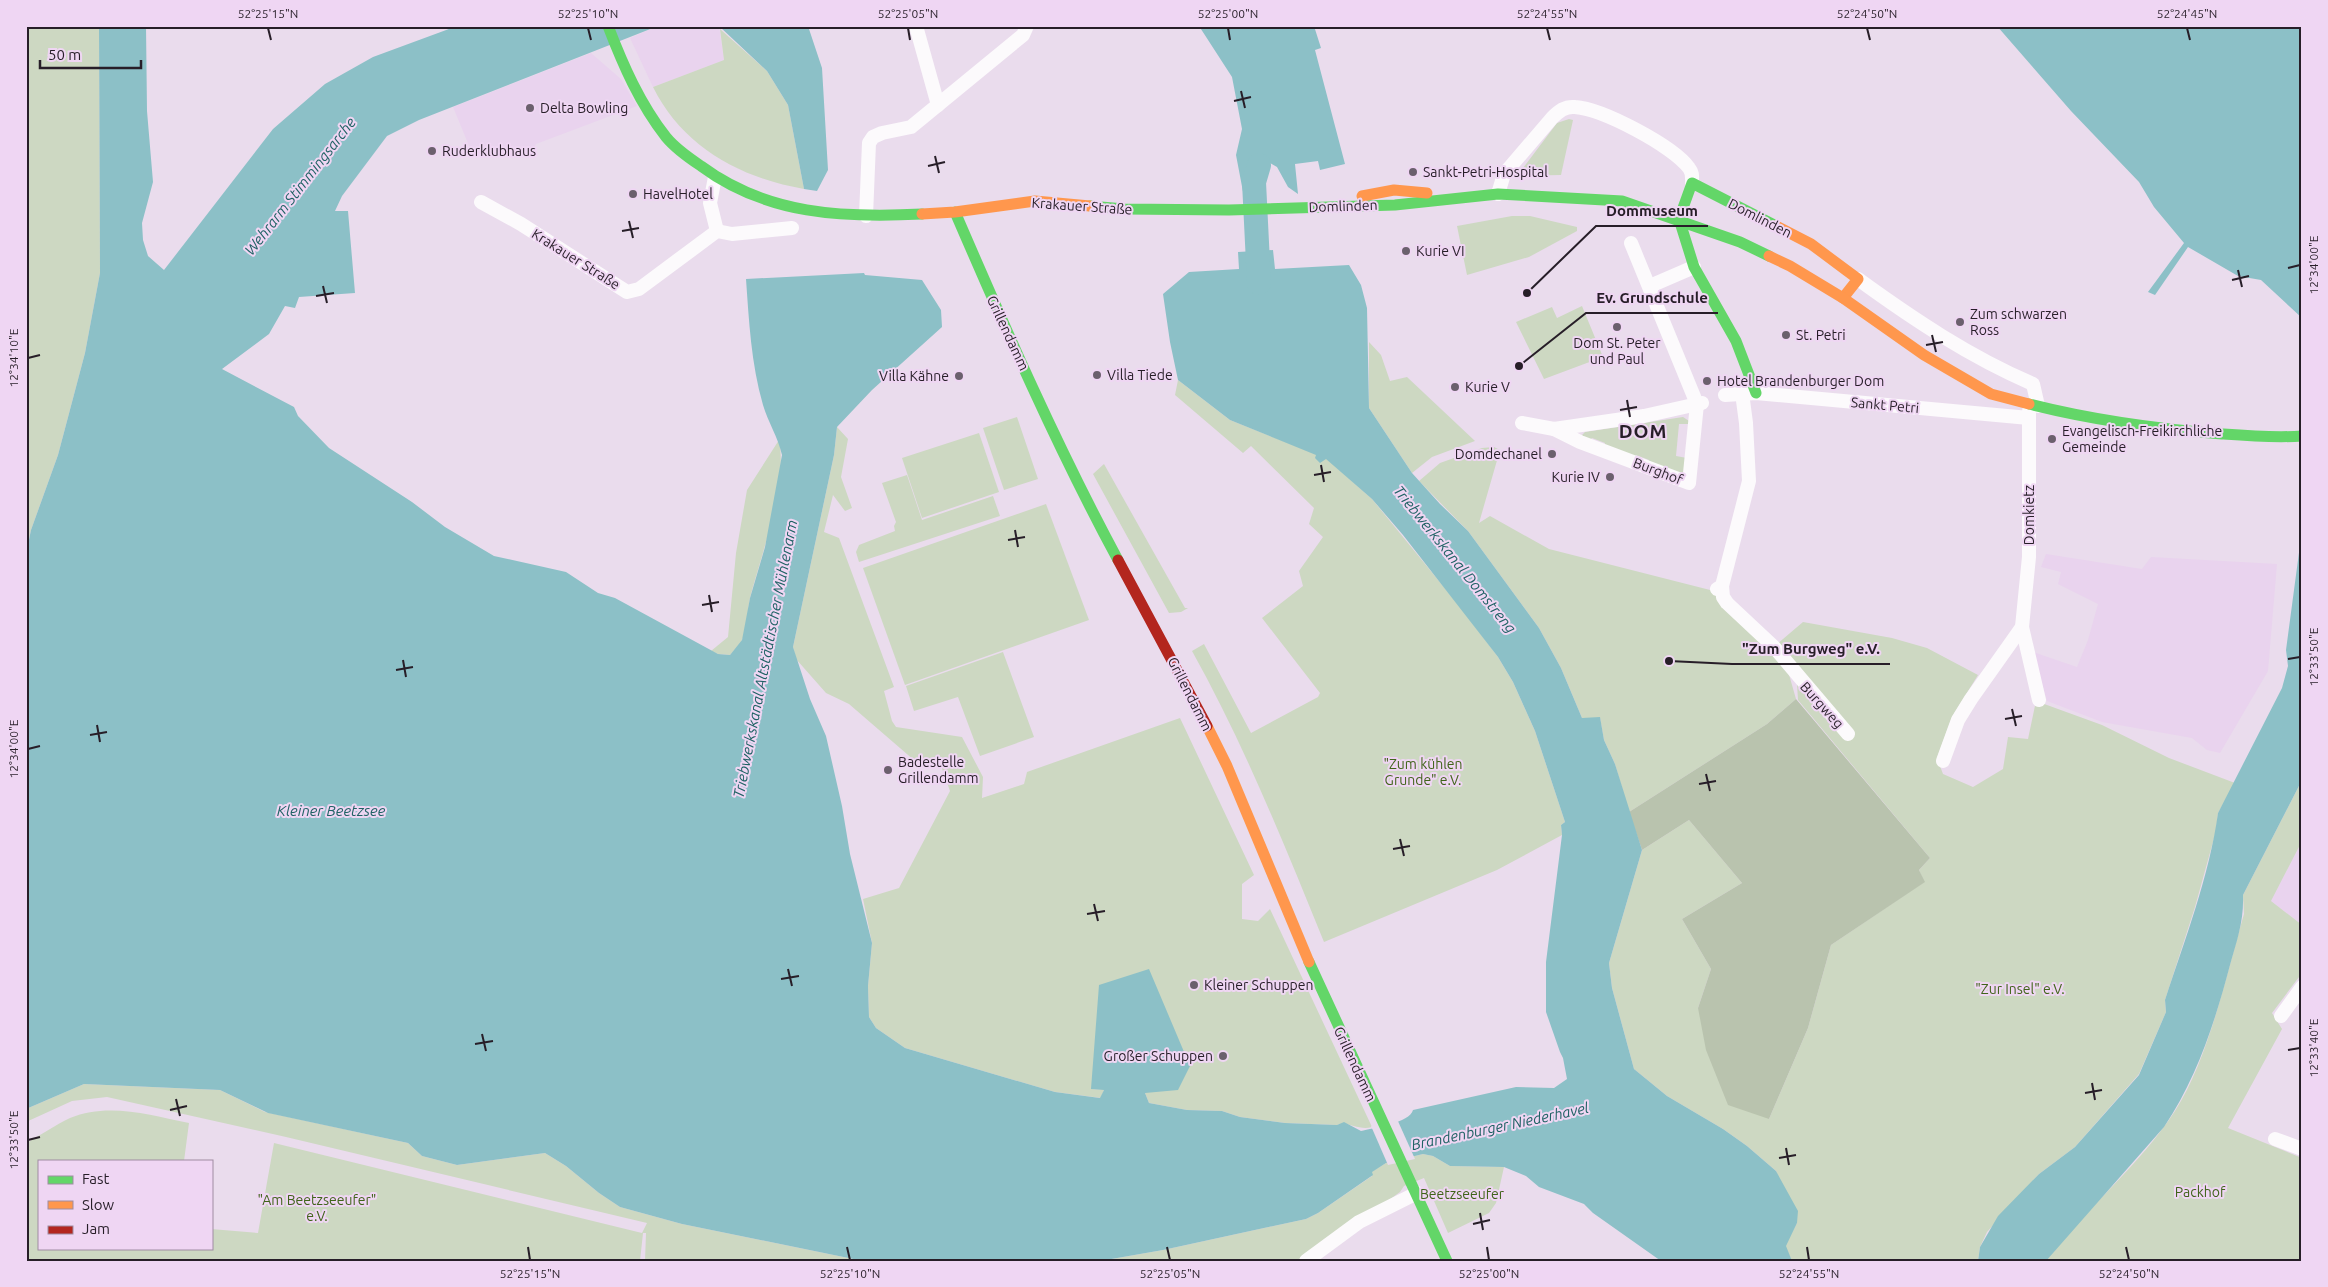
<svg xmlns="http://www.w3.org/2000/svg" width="2328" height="1287" font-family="Ubuntu,sans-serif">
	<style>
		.built { fill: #e9d3ee }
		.green { fill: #cdd8c2 }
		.forest { fill: #b9c3ae }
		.water { fill: #8cc0c7 }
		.pier { fill: #eadced }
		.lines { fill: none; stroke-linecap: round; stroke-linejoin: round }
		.river { stroke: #8cc0c7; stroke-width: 24 }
		.street { stroke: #fcfafc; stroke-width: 14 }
		.fast { stroke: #63d668; stroke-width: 11 }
		.slow { stroke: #ff974d; stroke-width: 11 }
		.jam { stroke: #b3261e; stroke-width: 11 }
		.ticks { fill: none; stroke: #271e28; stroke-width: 2 }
		.poi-dot { fill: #6b606d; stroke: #efd6f3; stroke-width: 2 }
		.labels { text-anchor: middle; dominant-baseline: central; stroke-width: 4; stroke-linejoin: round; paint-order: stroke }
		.poi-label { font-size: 14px; fill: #271e28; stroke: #efd6f3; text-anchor: start }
		.street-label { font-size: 14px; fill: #271e28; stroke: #efd6f3 }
		.park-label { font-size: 14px; fill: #40641a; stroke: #efd6f3 }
		.water-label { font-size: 15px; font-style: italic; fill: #1f6264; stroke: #efd6f3 }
		.district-label { font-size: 19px; font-weight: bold; letter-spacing: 1px; fill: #271e28; stroke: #efd6f3 }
		.leader { fill: none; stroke: #271e28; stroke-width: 2 }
		.callout-dot { fill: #271e28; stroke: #efd6f3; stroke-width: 2 }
		.callout-label { font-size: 15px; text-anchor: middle; font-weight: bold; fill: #271e28; stroke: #efd6f3; stroke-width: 4; stroke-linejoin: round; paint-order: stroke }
		.neatline { fill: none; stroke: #271e28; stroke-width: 2 }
		.ticks-label { font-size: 12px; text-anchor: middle; fill: #271e28 }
	</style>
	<rect width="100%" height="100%" fill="#eadced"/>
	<!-- built -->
	<g class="built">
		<polygon points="658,26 719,26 724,60 653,87 630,38"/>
		<polygon points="591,53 621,79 637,106 536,144 531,154 510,148 485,158 472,153 453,107"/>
		<polygon points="2046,554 2142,569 2151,557 2277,564 2268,671 2220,753 2207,750 2192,738 2102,722 2047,701 2033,652 2077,667 2088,640 2098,604 2058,584 2061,572 2041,567"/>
		<polygon points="2302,841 2302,925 2271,901"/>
	</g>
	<!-- green -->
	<g class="green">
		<polygon points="26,26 99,26 100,273 85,353 58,455 31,530 26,554 26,250 29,213 29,53"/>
		<path d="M 720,29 L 767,71 L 788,105 L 804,189 C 740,178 682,146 653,87 L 724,60 Z"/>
		<polygon points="1569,119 1573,120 1561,175 1517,176 1557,123"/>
		<polygon points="1512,216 1530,216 1577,227 1577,231 1529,257 1467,275 1457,226"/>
		<polygon points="1582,306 1603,357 1544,379 1516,322 1552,307 1557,318"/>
		<polygon points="1369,342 1381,355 1390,381 1407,377 1475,441 1432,457 1412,473 1369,408"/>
		<path d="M 1178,380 L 1230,420 L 1326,458 L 1372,499 L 1461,608 L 1498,657 L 1513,682 L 1535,731 L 1565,822 L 1561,825 L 1562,835 L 1497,870 L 1324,942 C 1284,844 1244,744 1192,651 L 1204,644 L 1251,733 L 1318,697 L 1320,693 L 1262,618 L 1303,586 L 1299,571 L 1323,537 L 1309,524 L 1314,508 L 1251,446 L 1243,453 L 1175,395 Z"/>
		<polygon points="1017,417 1038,479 1004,490 983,428"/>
		<polygon points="1683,417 1689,421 1690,424 1679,424 1676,456 1687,458 1685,475 1648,464 1649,460 1636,455 1634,459 1604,447 1605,443 1592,438 1589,441 1584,439 1582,435 1585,432"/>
		<path d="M 837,427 L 848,439 L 841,477 L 852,508 L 845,511 L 833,495 L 824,532 L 839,538 L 894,687 L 884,691 L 892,721 L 896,727 L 962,737 L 983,777 L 982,798 L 1024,784 L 1027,772 L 1180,718 L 1254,875 L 1242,884 L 1242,919 L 1258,921 L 1270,909 L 1372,1127 C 1359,1131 1348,1121 1337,1125 L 1285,1123 L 1240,1117 L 1222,1111 L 1187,1110 L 1149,1103 L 1145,1093 L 1092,1089 L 1104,1090 L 1101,1098 L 1055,1092 L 905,1048 L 876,1028 L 869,1017 L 868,986 L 872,943 L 863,899 L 899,888 L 950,791 L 938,757 L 915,761 L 849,704 L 826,693 L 796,659 L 793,647 L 834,455 Z"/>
		<polygon points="979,433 999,492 922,518 902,458"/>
		<path d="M 779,440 C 788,484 761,555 750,598 C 747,611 748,628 742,640 C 740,645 734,650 730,655 L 718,654 L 711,651 L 728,637 L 736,553 L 747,490 Z"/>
		<polygon points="1494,447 1500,450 1479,523 1490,516 1549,549 1714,591 1788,671 1796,699 1767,724 1629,812 1615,764 1604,740 1600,718 1582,718 1561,668 1539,628 1468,531 1419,481 1440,463 1482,448"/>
		<polygon points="1104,464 1185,608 1188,608 1181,612 1169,613 1093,474"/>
		<polygon points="907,475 922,520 993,496 1000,516 859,562 856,552 859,545 895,531 894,526 896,522 882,483"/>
		<polygon points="1046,504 1089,620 905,685 863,568"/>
		<polygon points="1803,622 1892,638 1927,648 1978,675 1952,717 1937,758 1943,774 1973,787 2003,769 2008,737 2028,739 2036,701 2102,725 2169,758 2235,783 2218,813 2216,831 2195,907 2165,1000 2166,1012 2139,1074 2075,1147 2039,1174 1987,1232 1980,1247 1978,1261 1792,1261 1785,1246 1797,1223 1776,1171 1747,1146 1723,1129 1667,1096 1634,1069 1612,988 1609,963 1642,850 1689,820 1742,883 1682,919 1711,969 1698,1008 1769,1119 1808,1028 1831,945 1924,882 1919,870 1930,858 1798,700 1796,667 1776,645"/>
		<polygon points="1003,652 1034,737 980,756 958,697 914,711 906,686"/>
		<path d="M 2302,780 L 2302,819 L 2299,826 L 2302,828 L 2302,841 L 2271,901 L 2302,925 L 2302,973 L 2272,1013 L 2282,1029 L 2228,1128 L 2302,1158 L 2302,1261 L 2046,1261 C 2086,1208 2139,1166 2175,1111 C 2209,1058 2226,975 2244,914 L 2243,895 Z"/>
		<path d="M 84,1084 L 220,1090 L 265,1112 L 408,1143 L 422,1156 L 457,1165 L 545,1153 L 566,1166 L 599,1193 L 620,1207 L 682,1224 L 863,1261 L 645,1261 L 646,1233 L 643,1233 L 640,1261 L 26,1261 L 26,1143 C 41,1135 55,1125 70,1118 C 108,1102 150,1115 189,1123 L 184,1161 L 39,1161 L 39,1248 L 211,1248 L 211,1229 L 258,1233 L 274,1143 L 642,1233 L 647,1223 L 286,1137 L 107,1097 L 72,1101 L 26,1122 L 26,1109 Z"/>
		<polygon points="1423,1154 1433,1156 1450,1166 1504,1167 1496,1203 1489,1213 1448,1233 1424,1178 1404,1186 1400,1192 1359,1222 1299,1261 1100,1261 1163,1250 1306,1219 1318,1213 1372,1176 1371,1172 1386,1163"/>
	</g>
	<!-- forest -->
	<polygon class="forest" points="1796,699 1930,858 1919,870 1925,882 1831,945 1808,1028 1769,1119 1728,1105 1706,1050 1698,1008 1711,969 1682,919 1742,883 1689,820 1642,850 1629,812 1767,724"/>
	<!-- water -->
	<g class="water">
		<path d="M 99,26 L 146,26 L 147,111 L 153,182 L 142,223 L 143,240 L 148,256 L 164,270 L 273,129 L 325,84 L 373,57 L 457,26 L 658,26 L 419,120 L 387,136 L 342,196 L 335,211 L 348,211 L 355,293 L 299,297 L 295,308 L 285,306 L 269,334 L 222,369 L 294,407 L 298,416 L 329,448 L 412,502 L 445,527 L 494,556 L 566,572 L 598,593 L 615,598 L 718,654 L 730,655 L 742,640 L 750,598 L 765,547 L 782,455 C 778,437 768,422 763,405 C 751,363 749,321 746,279 L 864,273 L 865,275 L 922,280 L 941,310 L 942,327 L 872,390 L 837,427 L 834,455 L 793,647 L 810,699 L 826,736 L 842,806 L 850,854 L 872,943 L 868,986 L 869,1017 L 876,1028 L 905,1048 L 1055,1092 L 1100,1098 L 1104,1090 L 1091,1089 L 1099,985 L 1149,969 L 1190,1066 L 1178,1090 L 1145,1093 L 1149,1103 L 1187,1110 L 1222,1111 L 1240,1117 L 1285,1123 L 1337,1125 L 1344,1122 L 1361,1131 C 1373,1128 1410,1123 1413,1110 L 1516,1087 L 1554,1088 L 1567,1079 L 1563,1058 L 1560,1052 L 1546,1012 L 1546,962 L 1562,835 L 1561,825 L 1565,822 L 1535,731 L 1513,682 L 1498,657 L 1403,535 L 1372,499 L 1326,459 L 1320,463 L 1315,458 L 1316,455 L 1230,420 L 1178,380 L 1170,342 L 1163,294 L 1189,272 L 1239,269 L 1238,252 L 1273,250 L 1275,269 L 1349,265 L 1361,285 L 1367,308 L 1369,408 L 1412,473 L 1440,504 L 1468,531 L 1539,628 L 1561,668 L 1582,718 L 1600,717 L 1604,740 L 1615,764 L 1642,850 L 1609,963 L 1612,988 L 1634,1069 L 1667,1096 L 1723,1129 L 1747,1146 L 1776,1171 L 1798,1211 L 1797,1223 L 1786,1246 L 1792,1261 L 1661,1261 L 1593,1213 L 1584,1204 L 1539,1187 L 1526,1176 L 1504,1167 L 1450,1166 L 1433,1156 L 1423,1154 L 1386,1163 L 1372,1172 L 1373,1175 L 1318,1213 L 1306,1219 L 1163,1250 L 1100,1261 L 863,1261 L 682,1224 L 620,1207 L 599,1193 L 566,1166 L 545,1153 L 457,1165 L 422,1156 L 408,1143 L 268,1113 L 220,1090 L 84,1084 L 26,1109 L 26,554 L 31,530 L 58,455 L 85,353 L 100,273 Z"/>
		<polygon points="719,26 808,26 822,68 828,170 817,191 804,189 788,105 767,71"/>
		<polygon points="1199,26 1314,26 1321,48 1315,50 1345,164 1320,170 1318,161 1295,164 1298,194 1288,187 1277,167 1270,163 1264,169 1263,197 1244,197 1236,155 1242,129 1232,77"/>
		<polygon points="1997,26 2302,26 2302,318 2261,280 2238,276 2188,247 2155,295 2148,292 2184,243 2154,207 2139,182 2071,111"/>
		<polygon points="26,36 29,53 29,213 26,250"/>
		<path d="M 2302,530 L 2302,780 L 2243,895 C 2244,921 2237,940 2230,965 C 2215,1022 2197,1078 2164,1127 L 2046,1261 L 1978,1261 L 1980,1247 L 1998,1216 L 2039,1174 L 2075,1147 L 2139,1075 L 2166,1012 L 2165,1000 C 2185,939 2209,877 2218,813 L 2282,688 L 2288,666 L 2286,650 Z"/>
	</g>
	<!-- pier -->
	<polygon class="pier" points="1397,1119 1415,1159 1388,1165 1371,1126"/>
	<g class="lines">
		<!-- river -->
		<polyline class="river" points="1259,283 1254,182 1259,165"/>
		<!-- street -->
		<g class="street">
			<polyline points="916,26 938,105"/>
			<polyline points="715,177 710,203 717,231"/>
			<path d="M 1498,194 L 1504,174 L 1552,118 C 1559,111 1565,106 1575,107 C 1603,109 1673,146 1689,168 C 1693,173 1692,177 1692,183"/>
			<polyline points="481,202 521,224 627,292 639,289 717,231 732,234 792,228"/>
			<polyline points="866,216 869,143 873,137 882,133 911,127 1023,35 1027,26"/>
			<path d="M 1858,279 C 1913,319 1970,357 2033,384 L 2038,406"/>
			<polyline points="1650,286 1694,267"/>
			<polyline points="1725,395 1756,393 2029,418"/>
			<polyline points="2029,411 2029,557 2022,627 2039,700"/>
			<polyline points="1522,423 1554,429 1644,416 1702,403"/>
			<polyline points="1554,429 1580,442 1689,483 1697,404 1631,243"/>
			<polyline points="1722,586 1723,597 1727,603 1774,647 1848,734"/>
			<polyline points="1717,589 1722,586 1749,481 1746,423 1742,393"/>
			<polyline points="1943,761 1958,720 1971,699 2022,627"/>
			<polyline points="2281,1016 2302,987"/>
			<polyline points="2275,1139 2302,1149"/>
			<polyline points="1306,1261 1359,1222 1417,1193"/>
		</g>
		<!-- fast -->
		<g class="fast">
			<path d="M 608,26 C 623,65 640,104 666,137 C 675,148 689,158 701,166 C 767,215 843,218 922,214"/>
			<polyline points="1090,206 1124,209 1229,210 1395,205 1498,194 1622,201 1740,242 1769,256"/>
			<path d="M 955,212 C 1006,330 1057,447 1118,560"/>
			<polyline points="1756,393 1736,341 1694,267 1679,219 1692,183 1776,226"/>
			<path d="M 2029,404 C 2092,420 2157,429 2222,434 C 2249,436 2275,438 2302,436"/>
			<polyline points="1309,962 1447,1261"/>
		</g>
		<!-- slow -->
		<g class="slow">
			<polyline points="1362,196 1394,190 1427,193"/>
			<polyline points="922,214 955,212 1035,201 1090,206"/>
			<polyline points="1776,226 1811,244 1858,279 1843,298"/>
			<polyline points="1769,256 1790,266 1843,298 1924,355 1991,394 2029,404"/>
			<polyline points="1207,726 1227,766 1309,962"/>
		</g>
		<!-- jam -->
		<polyline class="jam" points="1118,560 1207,726"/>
	</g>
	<!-- ticks -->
	<path class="ticks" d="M 268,28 L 271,40M 588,28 L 591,40M 908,28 L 910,40M 1228,28 L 1230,40M 1547,28 L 1550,40M 1867,28 L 1870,40M 2187,28 L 2190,40M 1241,91 L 1245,108M 1234,101 L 1251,97M 935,156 L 939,173M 928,166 L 945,162M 629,221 L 633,238M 622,231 L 639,228M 2288,268 L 2300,265M 2238,270 L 2242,287M 2232,280 L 2249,276M 323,286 L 327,303M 316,296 L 334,293M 1932,335 L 1936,352M 1926,345 L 1943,342M 28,358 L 40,355M 1627,400 L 1630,417M 1620,410 L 1637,407M 1321,465 L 1324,482M 1314,475 L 1331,472M 1015,530 L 1018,547M 1008,540 L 1025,537M 709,595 L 712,612M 702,605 L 719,602M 2288,659 L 2300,657M 403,660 L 406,677M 396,670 L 413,667M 2012,709 L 2016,726M 2005,719 L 2022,716M 97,725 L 100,742M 90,735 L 107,732M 28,749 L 40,746M 1706,774 L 1710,791M 1699,784 L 1716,781M 1400,839 L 1404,856M 1393,849 L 1410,846M 1094,904 L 1098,921M 1087,914 L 1105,911M 788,969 L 792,986M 781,979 L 799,976M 482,1034 L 486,1051M 475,1044 L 493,1041M 2288,1050 L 2300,1048M 2092,1083 L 2095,1100M 2085,1093 L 2102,1090M 176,1099 L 180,1116M 170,1110 L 187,1106M 28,1140 L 40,1137M 1786,1148 L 1789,1165M 1779,1158 L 1796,1155M 1480,1213 L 1483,1230M 1473,1224 L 1490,1220M 528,1247 L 530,1260M 847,1247 L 850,1260M 1167,1247 L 1170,1260M 1487,1247 L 1489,1260M 1807,1247 L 1809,1260M 2126,1247 L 2129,1260"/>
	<!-- markers -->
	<g class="poi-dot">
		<circle cx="530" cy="108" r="5"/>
		<circle cx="432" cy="151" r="5"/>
		<circle cx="1413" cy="172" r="5"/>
		<circle cx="633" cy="194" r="5"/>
		<circle cx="1406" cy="251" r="5"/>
		<circle cx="1960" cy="322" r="5"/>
		<circle cx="1617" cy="327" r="5"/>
		<circle cx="1786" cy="335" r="5"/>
		<circle cx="1097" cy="375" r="5"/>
		<circle cx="959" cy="376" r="5"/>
		<circle cx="1707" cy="381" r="5"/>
		<circle cx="1455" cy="387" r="5"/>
		<circle cx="2052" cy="439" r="5"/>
		<circle cx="1552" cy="454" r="5"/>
		<circle cx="1610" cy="477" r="5"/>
		<circle cx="888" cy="770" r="5"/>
		<circle cx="1194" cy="985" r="5"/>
		<circle cx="1223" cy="1056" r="5"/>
	</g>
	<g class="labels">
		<!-- poi labels -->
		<g class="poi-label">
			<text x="540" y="108">Delta Bowling</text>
			<text x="442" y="151">Ruderklubhaus</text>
			<text x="1423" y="172">Sankt-Petri-Hospital</text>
			<text x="643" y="194">HavelHotel</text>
			<text x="1416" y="251">Kurie VI</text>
			<text x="1970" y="314">Zum schwarzen<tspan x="1970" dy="16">Ross</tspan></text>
			<text x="1796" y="335">St. Petri</text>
			<text x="1617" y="343" text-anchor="middle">Dom St. Peter<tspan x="1617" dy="16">und Paul</tspan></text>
			<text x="1107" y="375">Villa Tiede</text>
			<text x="949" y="376" text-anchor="end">Villa Kähne</text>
			<text x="1717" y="381">Hotel Brandenburger Dom</text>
			<text x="1465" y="387">Kurie V</text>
			<text x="2062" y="431">Evangelisch-Freikirchliche<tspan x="2062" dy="16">Gemeinde</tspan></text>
			<text x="1542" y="454" text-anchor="end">Domdechanel</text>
			<text x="1600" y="477" text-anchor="end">Kurie IV</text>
			<text x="898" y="762">Badestelle<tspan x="898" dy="16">Grillendamm</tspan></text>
			<text x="1204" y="985">Kleiner Schuppen</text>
			<text x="1213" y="1056" text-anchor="end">Großer Schuppen</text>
		</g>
		<!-- street labels -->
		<g class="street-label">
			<text transform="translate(1082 206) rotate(4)">Krakauer Straße</text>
			<text transform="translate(1343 206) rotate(-2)">Domlinden</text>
			<text transform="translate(1760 218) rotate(27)">Domlinden</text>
			<text transform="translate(576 259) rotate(32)">Krakauer Straße</text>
			<text transform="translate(1008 333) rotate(65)">Grillendamm</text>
			<text transform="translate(1885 405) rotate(5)">Sankt Petri</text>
			<text transform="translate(1658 471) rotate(21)">Burghof</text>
			<text transform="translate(2029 515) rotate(-90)">Domkietz</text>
			<text transform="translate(1190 694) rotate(63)">Grillendamm</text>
			<text transform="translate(1822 705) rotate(48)">Burgweg</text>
			<text transform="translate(1355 1064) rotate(65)">Grillendamm</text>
		</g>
		<!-- park labels -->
		<g class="park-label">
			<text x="1423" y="764">"Zum kühlen<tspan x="1423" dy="16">Grunde" e.V.</tspan></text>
			<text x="2020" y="989">"Zur Insel" e.V.</text>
			<text x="2200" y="1192">Packhof</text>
			<text x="1462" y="1194">Beetzseeufer</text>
			<text x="317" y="1200">"Am Beetzseeufer"<tspan x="317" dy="16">e.V.</tspan></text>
		</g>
		<!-- water labels -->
		<g class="water-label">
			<text transform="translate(300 186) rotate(-52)">Wehrarm Stimmingsarche</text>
			<text transform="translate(1455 559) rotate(51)">Triebwerkskanal Domstreng</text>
			<text transform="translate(765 659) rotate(-79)">Triebwerkskanal Altstädtischer Mühlenarm</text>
			<text x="331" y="810">Kleiner Beetzsee</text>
			<text transform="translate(1500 1126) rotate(-12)">Brandenburger Niederhavel</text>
		</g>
		<!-- district labels -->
		<g class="district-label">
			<text x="1643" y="431">DOM</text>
		</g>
	</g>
	<!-- callouts -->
	<path class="leader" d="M1527 293L1596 226H1708M1519 366L1586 313H1718M1669 661L1732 664H1890"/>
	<g class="callout-dot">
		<circle cx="1527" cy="293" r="5"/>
		<circle cx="1519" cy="366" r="5"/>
		<circle cx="1669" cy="661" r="5"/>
	</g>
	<g class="callout-label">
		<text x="1652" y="216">Dommuseum</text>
		<text x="1652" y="303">Ev. Grundschule</text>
		<text x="1811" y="654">"Zum Burgweg" e.V.</text>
	</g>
	<!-- border -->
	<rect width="2328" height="1287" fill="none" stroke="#efd6f3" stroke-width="55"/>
	<!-- legend -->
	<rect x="38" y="1160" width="175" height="90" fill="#efd6f3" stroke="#9f8ca2"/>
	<rect x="48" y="1176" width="25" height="8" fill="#63d668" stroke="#9f8ca2"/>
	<text x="82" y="1184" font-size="15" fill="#271e28">Fast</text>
	<rect x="48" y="1201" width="25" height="8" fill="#ff974d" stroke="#9f8ca2"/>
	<text x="82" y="1210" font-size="15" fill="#271e28">Slow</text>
	<rect x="48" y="1226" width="25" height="8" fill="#b3261e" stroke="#9f8ca2"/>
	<text x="82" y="1234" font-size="15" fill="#271e28">Jam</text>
	<!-- scale -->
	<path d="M40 60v8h101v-8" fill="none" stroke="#271e28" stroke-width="2.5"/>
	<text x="48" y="60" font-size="15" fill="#271e28" stroke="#efd6f3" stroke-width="4" paint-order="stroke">50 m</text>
	<rect x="28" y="28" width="2272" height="1232" class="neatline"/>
	<g class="ticks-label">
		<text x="268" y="18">52°25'15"N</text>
		<text x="588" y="18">52°25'10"N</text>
		<text x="908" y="18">52°25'05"N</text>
		<text x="1228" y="18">52°25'00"N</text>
		<text x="1547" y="18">52°24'55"N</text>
		<text x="1867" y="18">52°24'50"N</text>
		<text x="2187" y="18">52°24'45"N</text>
		<text transform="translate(2314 265) rotate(-90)" y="4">12°34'00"E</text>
		<text transform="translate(14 358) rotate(-90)" y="4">12°34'10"E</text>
		<text transform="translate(2314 657) rotate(-90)" y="4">12°33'50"E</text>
		<text transform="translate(14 749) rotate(-90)" y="4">12°34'00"E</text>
		<text transform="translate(2314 1048) rotate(-90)" y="4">12°33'40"E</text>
		<text transform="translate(14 1140) rotate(-90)" y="4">12°33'50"E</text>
		<text x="530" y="1278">52°25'15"N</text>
		<text x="850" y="1278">52°25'10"N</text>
		<text x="1170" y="1278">52°25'05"N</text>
		<text x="1489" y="1278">52°25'00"N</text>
		<text x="1809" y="1278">52°24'55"N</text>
		<text x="2129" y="1278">52°24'50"N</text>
	</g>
</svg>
